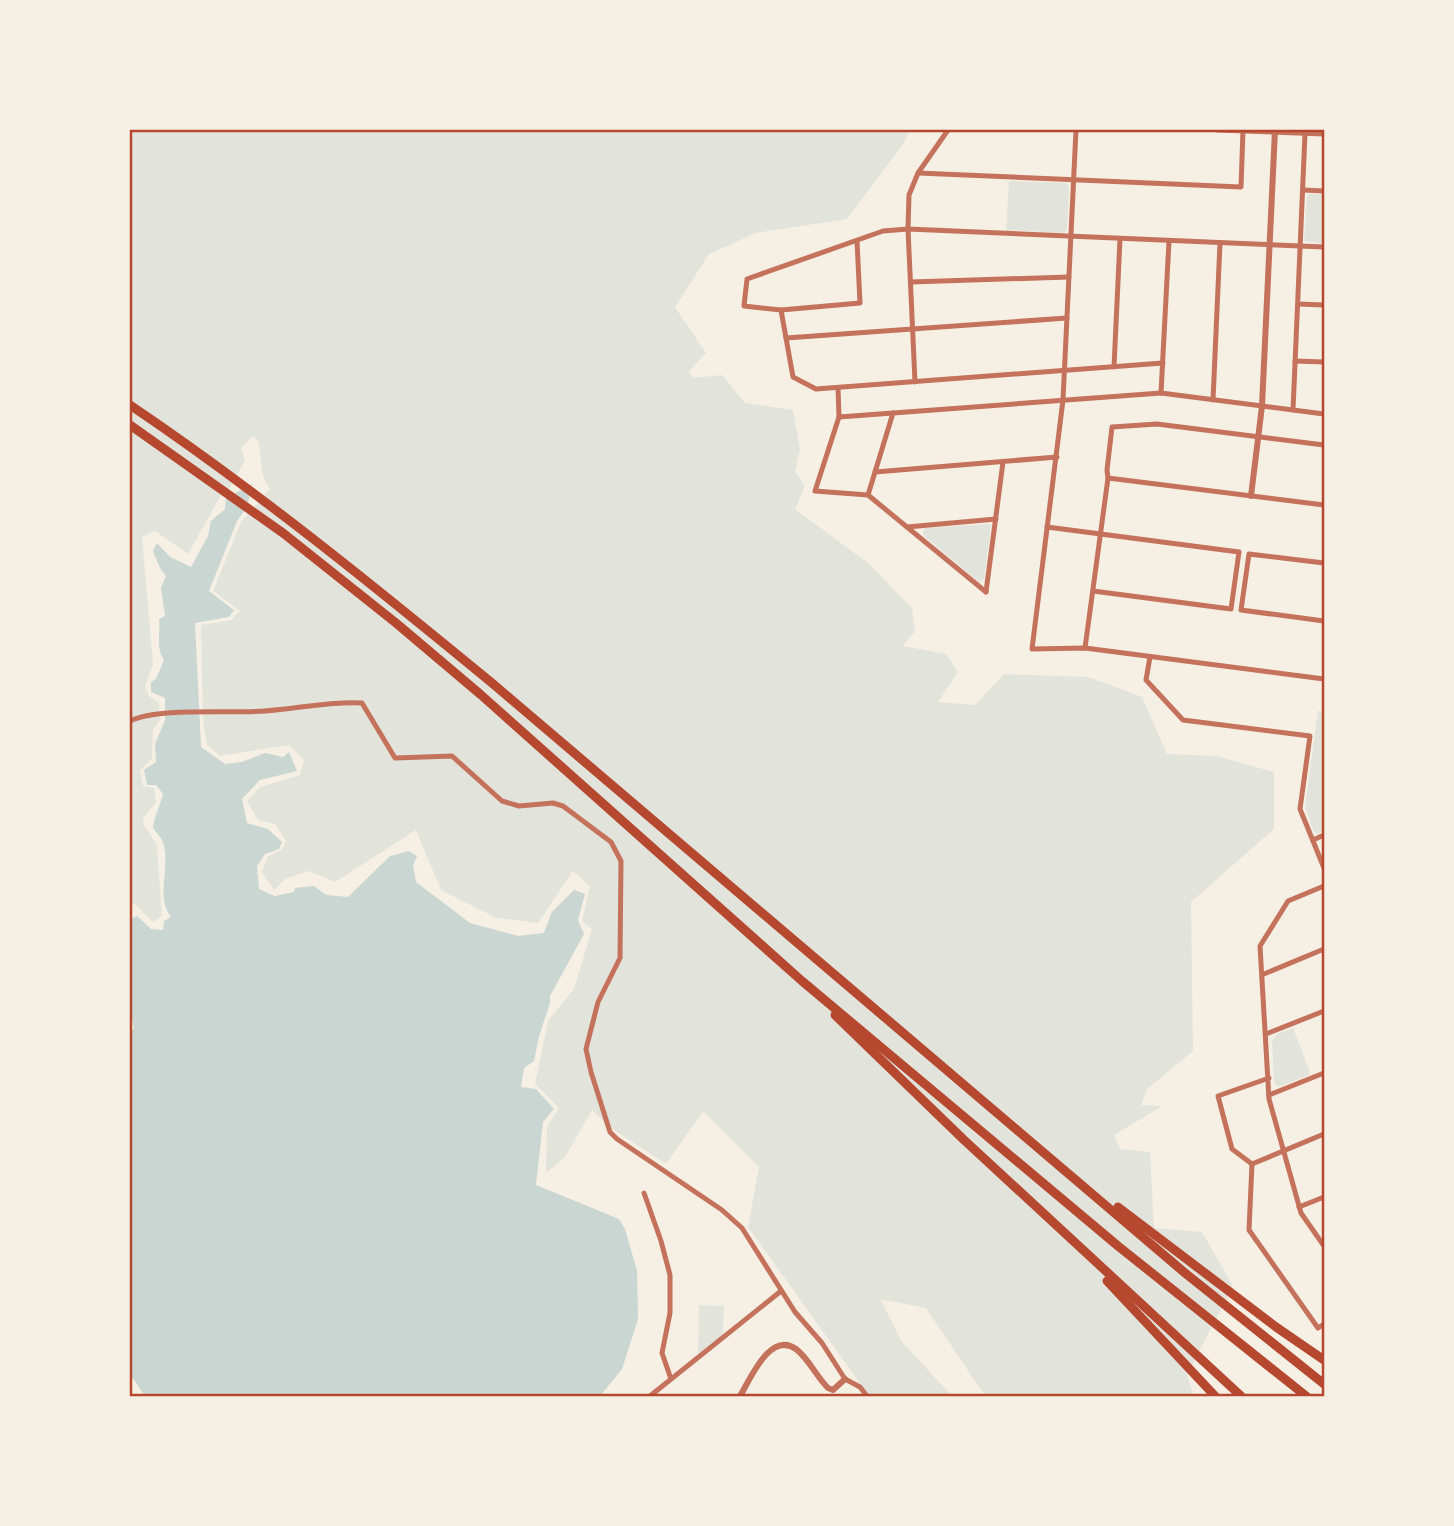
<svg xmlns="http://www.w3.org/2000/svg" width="1454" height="1526" font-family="'Titillium Web',sans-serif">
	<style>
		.green { fill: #e2e4dc }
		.water { fill: #c9d6d2 }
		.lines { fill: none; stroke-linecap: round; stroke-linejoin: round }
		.minor { stroke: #c5725c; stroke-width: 5 }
		.tertiary { stroke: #c5725c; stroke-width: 6 }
		.motorway { stroke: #b5482f; stroke-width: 9 }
		.neatline { fill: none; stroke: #b5482f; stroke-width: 2.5 }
	</style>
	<rect width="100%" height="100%" fill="#f6efe4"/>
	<!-- green -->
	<g class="green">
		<path d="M 130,130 L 910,130 L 904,143 L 847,219 L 756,233 L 709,254 L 675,307 L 706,353 L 689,371 L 693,378 L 722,375 L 745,403 L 793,410 L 800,449 L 795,471 L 805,486 L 795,509 L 868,563 L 912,608 L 915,631 L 903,646 L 946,654 L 958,672 L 938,702 L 975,705 L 1004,674 L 1088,677 L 1142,697 L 1167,754 L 1217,756 L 1274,772 L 1274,829 L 1191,902 L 1193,1051 L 1147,1089 L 1141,1105 L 1162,1106 L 1114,1135 L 1120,1149 L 1150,1152 L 1154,1228 L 1202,1232 L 1233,1286 L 1187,1375 L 1194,1396 L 985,1396 L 926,1308 L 880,1299 L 902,1342 L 952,1396 L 869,1396 L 748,1227 L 759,1167 L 703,1111 L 666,1164 L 608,1126 L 592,1110 L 565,1157 L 546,1173 L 547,1127 L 559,1108 L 535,1084 L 548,1021 L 574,989 L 592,929 L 582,921 L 590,887 L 573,871 L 538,923 L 497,918 L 441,890 L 416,830 L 335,882 L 308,871 L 285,879 L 274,890 L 262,872 L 268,856 L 282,850 L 286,841 L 275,824 L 258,820 L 247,801 L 260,787 L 300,775 L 304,760 L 289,745 L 220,756 L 207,745 L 203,721 L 201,625 L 231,620 L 240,611 L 213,591 L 241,522 L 270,489 C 258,472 263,460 258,440 L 252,436 L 241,448 L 245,461 L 228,491 L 221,495 L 188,554 L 155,531 L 142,537 L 153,664 L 145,686 L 149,696 L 159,703 L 160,720 L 153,730 L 152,758 L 140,771 L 143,786 L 154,788 L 156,802 L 144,817 L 143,823 L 157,846 L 162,916 L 153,922 L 133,903 L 130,905 Z"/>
		<polygon points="1009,181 1067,183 1069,186 1067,230 1064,233 1006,230"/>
		<polygon points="1309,194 1324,194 1324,244 1304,241 1307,196"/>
		<polygon points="989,524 991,526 984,579 979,582 923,535 924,528"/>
		<polygon points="1318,711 1324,711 1324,831 1318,834 1314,832 1305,807"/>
		<polygon points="1293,1028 1310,1072 1309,1075 1278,1087 1274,1082 1272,1042 1277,1034"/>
		<polygon points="699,1305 724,1306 723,1335 698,1354"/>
	</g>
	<!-- water -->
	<path class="water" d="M 252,484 L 247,507 L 237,521 L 209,591 L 234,610 L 229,617 L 195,623 L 201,747 L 225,764 L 242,762 L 265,753 L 283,757 L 289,752 L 297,771 L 260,780 L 242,799 L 247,823 L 268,829 L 282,842 L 279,849 L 265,854 L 257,866 L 259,889 L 275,896 L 294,892 L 295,888 L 314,886 L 326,895 L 348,897 L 390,856 L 409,851 L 417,856 L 413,866 L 416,882 L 470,923 L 518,936 L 544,933 L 552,912 L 574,890 L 585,894 L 578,920 L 584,934 L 550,996 L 550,1003 L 539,1036 L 534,1061 L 524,1068 L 521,1087 L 536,1089 L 554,1109 L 543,1122 L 536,1185 L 619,1219 L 625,1229 L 637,1271 L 638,1319 L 622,1369 L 600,1396 L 145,1396 L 130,1374 L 130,1033 L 134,1028 L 130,1008 L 130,919 L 137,916 L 151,929 L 163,930 L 164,921 L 171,917 C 155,896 171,867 163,842 C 161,837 156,832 153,828 C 154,816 160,807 163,794 L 156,785 L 147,785 L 144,770 L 156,762 L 155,744 L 165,720 L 165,698 L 151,692 L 151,682 L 156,679 L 164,660 C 155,647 161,633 159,619 L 165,616 L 161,588 L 166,576 L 160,568 L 153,551 L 157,543 L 170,557 L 191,567 L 208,536 L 211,521 L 225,509 L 226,498 Z"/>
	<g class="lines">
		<!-- minor -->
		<g class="minor">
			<polyline points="1076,130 1063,400 1032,649 1085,648 1324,679"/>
			<polyline points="1217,130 1324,134"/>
			<polyline points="918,173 1241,187 1243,130"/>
			<polyline points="1303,190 1324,191"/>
			<polyline points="857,241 860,303 781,310 744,306 747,279 883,231 908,229 1324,247"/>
			<polyline points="911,282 1069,277"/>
			<polyline points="1298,304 1324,305"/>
			<polyline points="781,310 793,377 816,389 1163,363"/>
			<polyline points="786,338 1067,318"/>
			<polyline points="1295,361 1324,362"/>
			<polyline points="1114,367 1120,239"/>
			<polyline points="915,382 908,229 909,195 918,173 948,130"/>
			<polyline points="838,388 839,417 1161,393 1324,414"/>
			<polyline points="1161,393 1169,241"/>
			<polyline points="1213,400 1220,243"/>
			<polyline points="1293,410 1305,134"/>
			<polyline points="893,413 868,495 986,592"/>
			<polyline points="839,417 815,491 868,495"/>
			<polyline points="875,472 1057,457"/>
			<polyline points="1108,478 1324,505"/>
			<polyline points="907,527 996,519"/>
			<polyline points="1047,527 1239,552 1231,609 1093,591"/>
			<polyline points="1324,563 1249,554 1241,610 1324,621"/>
			<polyline points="986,592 1003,462"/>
			<polyline points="1085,648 1108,478 1107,470 1112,427 1157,424 1324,445"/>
			<polyline points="1150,657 1146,680 1183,720 1310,736 1300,809 1324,868"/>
			<path d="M 130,721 C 159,707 230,714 265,711 C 297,709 329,701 362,703 L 395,758 L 452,756 L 502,801 L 519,806 L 553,803 L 563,806 L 611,842 L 621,861 L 620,958 L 598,1002 L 586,1049 L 591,1072 L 610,1132 L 617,1139 L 722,1210 L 742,1228 L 795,1312 L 822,1343 L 845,1379 L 860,1387 L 867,1396"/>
			<polyline points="1313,840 1324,835"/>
			<polyline points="1324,886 1288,901 1260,946 1269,1099 1301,1213 1324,1246"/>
			<polyline points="1264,974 1324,949"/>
			<polyline points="1266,1034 1324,1011"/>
			<polyline points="1269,1095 1324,1073"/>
			<polyline points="1252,1164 1249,1230 1318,1328 1324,1324"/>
			<polyline points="1252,1164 1232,1149 1218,1096 1269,1078"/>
			<polyline points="1252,1164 1324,1134"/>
			<polyline points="644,1193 661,1241 670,1275 670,1313 662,1353 671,1379"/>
			<polyline points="1299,1207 1324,1197"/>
			<polyline points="650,1396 781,1291"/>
		</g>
		<!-- tertiary -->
		<g class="tertiary">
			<polyline points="1251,496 1262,406 1275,130"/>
			<path d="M 740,1396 C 750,1380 770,1330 796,1349 C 809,1359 816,1376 828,1388 L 833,1390 L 845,1379"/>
		</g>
		<!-- motorway -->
		<g class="motorway">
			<path d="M 130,405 C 256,490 374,586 492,683 L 1185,1273 L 1324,1384"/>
			<polyline points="130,425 283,533 396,623 480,694 802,981 1118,1246 1306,1396"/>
			<polyline points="835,1015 963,1139 1241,1396"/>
			<polyline points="1118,1207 1276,1327 1324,1360"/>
			<polyline points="1107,1281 1215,1396"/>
		</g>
	</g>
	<!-- border -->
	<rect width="1454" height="1526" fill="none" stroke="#f6efe4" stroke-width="262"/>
	<rect x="131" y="131" width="1192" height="1264" class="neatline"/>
</svg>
